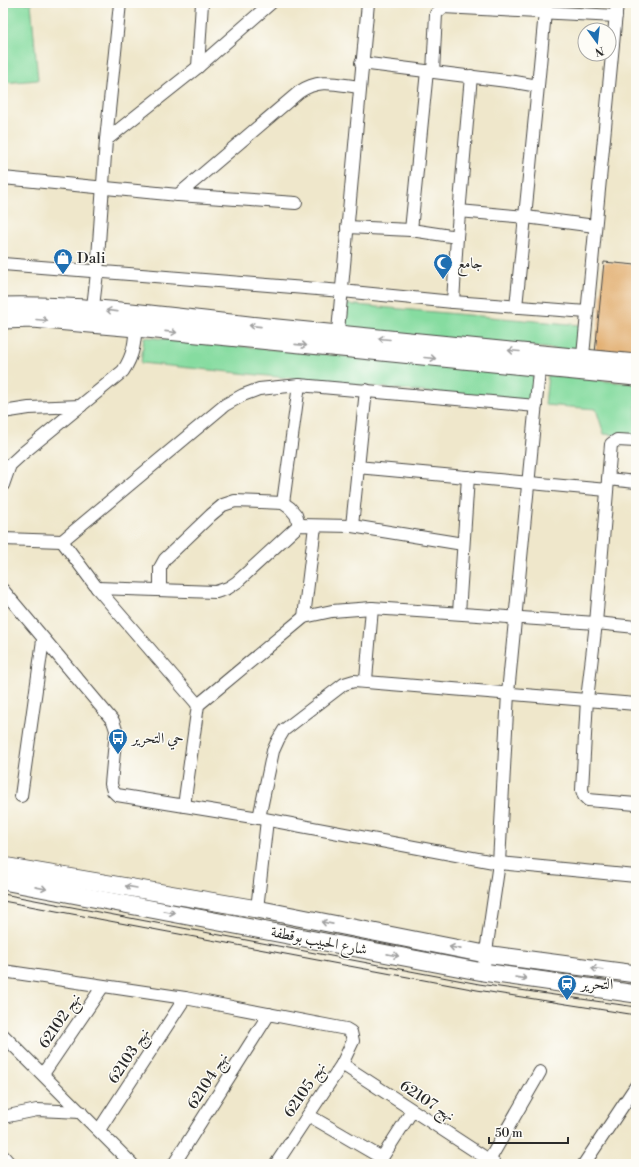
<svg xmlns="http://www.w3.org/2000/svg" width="639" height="1167" font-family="'Libre Bodoni',Amiri,serif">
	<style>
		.green { fill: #86dca0; stroke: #588466 }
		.building { fill: #e2af71 }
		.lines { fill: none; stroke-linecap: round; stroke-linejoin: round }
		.street-casing { stroke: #484743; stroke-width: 14 }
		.secondary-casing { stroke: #484743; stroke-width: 19 }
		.street { stroke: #fff; stroke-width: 12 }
		.secondary { stroke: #fff; stroke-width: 17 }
		.tram { stroke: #2b2b2b; stroke-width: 1 }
		.oneway { stroke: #a0a0a0 }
		.labels { text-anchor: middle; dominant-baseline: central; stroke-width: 3; stroke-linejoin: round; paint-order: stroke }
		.poi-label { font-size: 15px; fill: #2b2b2b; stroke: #fdfcf7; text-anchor: start }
		.street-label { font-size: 15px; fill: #2b2b2b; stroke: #fdfcf7 }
	</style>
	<rect width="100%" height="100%" fill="#fdfcf7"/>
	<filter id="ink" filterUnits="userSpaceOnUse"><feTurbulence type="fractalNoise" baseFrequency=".025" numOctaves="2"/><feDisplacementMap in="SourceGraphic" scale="8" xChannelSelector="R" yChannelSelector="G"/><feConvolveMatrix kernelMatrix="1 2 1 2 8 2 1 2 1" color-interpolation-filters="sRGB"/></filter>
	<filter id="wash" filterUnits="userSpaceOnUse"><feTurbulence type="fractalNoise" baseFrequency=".012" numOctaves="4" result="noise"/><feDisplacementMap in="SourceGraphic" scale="16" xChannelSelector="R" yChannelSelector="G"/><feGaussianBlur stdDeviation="0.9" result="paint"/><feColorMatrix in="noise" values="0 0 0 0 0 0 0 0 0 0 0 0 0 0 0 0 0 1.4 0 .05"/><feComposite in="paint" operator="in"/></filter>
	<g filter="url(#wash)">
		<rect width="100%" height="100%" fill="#efe7cb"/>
		<!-- green -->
		<g class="green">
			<polygon points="3,3 31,3 38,80 3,83"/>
			<polygon points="345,304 580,325 577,351 343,330"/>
			<polygon points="144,337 534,374 533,403 141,363"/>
			<polygon points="548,375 636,384 636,437 604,434 596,409 545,405"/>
		</g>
		<g id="blocks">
			<!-- building -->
			<polygon class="building" points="604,262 636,265 636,356 595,353"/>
		</g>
	</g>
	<g filter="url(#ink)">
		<use href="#blocks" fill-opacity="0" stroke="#484743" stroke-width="1"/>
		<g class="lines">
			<defs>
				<g id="street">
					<polyline points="361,63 515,82 538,86 516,307"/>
					<polyline points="198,67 202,3"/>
					<polyline points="433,72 436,14 443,7 616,16"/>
					<polyline points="538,86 545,12"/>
					<polyline points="106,140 198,67 271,3"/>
					<polyline points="3,178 178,195 296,203"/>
					<path d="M 178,195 L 299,92 C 320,78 335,84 359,87"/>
					<polyline points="459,211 526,217 595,226"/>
					<polyline points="347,227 411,230 457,237 471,76"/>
					<polyline points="411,230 427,71"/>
					<polyline points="3,264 342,291 453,302 587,312"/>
					<polyline points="453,302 457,237"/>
					<polyline points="92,315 97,273 106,140 120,3"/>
					<polyline points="337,342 368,3"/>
					<polyline points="582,366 617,3"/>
					<polyline points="3,412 29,408 81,406"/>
					<polyline points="636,441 617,440 611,444 596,623 587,699 582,790 584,796 588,800 636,804"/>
					<polyline points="357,467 607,490"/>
					<polyline points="608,479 636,482"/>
					<path d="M 3,485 L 10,465 L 23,453 L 123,371 C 134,355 135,341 136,322"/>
					<polyline points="283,503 299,385"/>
					<polyline points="352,526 366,390"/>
					<polyline points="3,539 62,541 225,405 243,395 259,389 299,385 536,406"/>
					<polyline points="62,541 97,588 198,705"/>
					<polyline points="97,588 216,592 228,588 237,582 299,525 352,526 463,544"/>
					<polyline points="160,589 160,568 165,559 211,515 223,505 235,501 283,503 290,508 296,515 299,525"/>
					<polyline points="3,590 113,721 116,730 111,784 113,791 117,795 259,818 499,863 636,876"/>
					<polyline points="459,613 468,477"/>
					<polyline points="304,617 315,526"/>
					<polyline points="366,680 372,608"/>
					<polyline points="21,796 43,640"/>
					<polyline points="184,806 198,705 304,617 332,611 372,608 596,623 636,627"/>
					<polyline points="259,818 273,751 278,740 284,730 344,684 354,681 636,704"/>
					<polyline points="257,909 267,820"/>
					<polyline points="3,971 185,998 346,1029 351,1032 353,1041 342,1064 276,1164"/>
					<polyline points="483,972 499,863 508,693 540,361"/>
					<polyline points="3,1035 132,1164"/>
					<polyline points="342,1064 495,1164"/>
					<polyline points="43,1074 103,986"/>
					<polyline points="308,1115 382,1158"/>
					<polyline points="3,1117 37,1110 81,1112"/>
					<polyline points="99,1130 185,998"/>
					<polyline points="3,1156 10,1164"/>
					<polyline points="174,1164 269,1014"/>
					<polyline points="378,1164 412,1111"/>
					<polyline points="487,1164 540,1072"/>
					<polyline points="584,1164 636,1086"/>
				</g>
				<g id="secondary">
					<path d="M 3,306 C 91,304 179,318 267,327 C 390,340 513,351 636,363"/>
					<polyline points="3,320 33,319 136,328 636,377"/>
					<polyline points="3,866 257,909 485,954 636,974"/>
					<polyline points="3,881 483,972 636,994"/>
				</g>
			</defs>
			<!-- street casing -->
			<use href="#street" class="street-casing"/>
			<!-- secondary casing -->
			<use href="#secondary" class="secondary-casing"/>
			<!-- street -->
			<use href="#street" class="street"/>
			<!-- secondary -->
			<use href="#secondary" class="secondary"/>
			<!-- tram -->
			<g class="tram">
				<polyline points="3,894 479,984 636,1007"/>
				<polyline points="3,901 477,990 636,1015"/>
			</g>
		</g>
		<!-- one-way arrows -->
		<defs><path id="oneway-shaft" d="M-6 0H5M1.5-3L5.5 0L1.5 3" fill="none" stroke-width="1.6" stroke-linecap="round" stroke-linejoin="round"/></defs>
		<g class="oneway">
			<use href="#oneway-shaft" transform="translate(112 311) rotate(-173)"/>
			<use href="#oneway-shaft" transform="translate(42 320) rotate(5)"/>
			<use href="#oneway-shaft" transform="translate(255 326) rotate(-174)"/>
			<use href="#oneway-shaft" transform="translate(171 332) rotate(6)"/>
			<use href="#oneway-shaft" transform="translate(384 339) rotate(-175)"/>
			<use href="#oneway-shaft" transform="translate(301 345) rotate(6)"/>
			<use href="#oneway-shaft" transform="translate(514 351) rotate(-175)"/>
			<use href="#oneway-shaft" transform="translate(430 358) rotate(5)"/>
			<use href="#oneway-shaft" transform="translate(131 887) rotate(-170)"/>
			<use href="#oneway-shaft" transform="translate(41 888) rotate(11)"/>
			<use href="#oneway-shaft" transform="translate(169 912) rotate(11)"/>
			<use href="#oneway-shaft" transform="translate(327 923) rotate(-169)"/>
			<use href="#oneway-shaft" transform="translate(455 948) rotate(-169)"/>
			<use href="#oneway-shaft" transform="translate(393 955) rotate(11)"/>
			<use href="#oneway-shaft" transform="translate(597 969) rotate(-172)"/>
			<use href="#oneway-shaft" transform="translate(521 978) rotate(8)"/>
		</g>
	</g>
	<!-- icons -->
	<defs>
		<symbol id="shop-pin" viewBox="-11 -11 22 30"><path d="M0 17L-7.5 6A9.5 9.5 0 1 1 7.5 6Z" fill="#1f6fb2" stroke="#fdfcf7"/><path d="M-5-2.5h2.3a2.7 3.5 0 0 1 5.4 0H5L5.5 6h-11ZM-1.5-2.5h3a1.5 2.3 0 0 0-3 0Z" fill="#fff"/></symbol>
		<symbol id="mosque-pin" viewBox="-11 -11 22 30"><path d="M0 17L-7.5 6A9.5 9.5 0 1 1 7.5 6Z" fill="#1f6fb2" stroke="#fdfcf7"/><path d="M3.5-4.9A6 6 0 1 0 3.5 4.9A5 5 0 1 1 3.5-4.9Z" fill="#fff"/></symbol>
		<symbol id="bus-pin" viewBox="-11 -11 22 30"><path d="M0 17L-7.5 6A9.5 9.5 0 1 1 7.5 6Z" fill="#1f6fb2" stroke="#fdfcf7"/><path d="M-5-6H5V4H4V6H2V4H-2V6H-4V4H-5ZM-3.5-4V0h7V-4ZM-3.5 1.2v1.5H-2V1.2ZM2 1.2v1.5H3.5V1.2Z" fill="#fff"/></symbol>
		<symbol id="station-pin" viewBox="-11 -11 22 30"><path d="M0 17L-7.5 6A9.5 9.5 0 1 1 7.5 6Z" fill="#1f6fb2" stroke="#fdfcf7"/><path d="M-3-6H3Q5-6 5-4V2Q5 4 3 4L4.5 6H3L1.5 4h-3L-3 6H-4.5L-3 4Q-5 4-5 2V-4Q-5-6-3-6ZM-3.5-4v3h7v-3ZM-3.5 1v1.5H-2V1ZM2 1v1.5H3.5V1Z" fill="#fff"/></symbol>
	</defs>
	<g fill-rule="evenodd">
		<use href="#shop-pin" x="52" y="247" width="22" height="30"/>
		<use href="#mosque-pin" x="432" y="252" width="22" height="30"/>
		<use href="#bus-pin" x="107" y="727" width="22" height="30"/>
		<use href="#station-pin" x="556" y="973" width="22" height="30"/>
	</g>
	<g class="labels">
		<!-- poi labels -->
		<g class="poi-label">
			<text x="77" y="258">Dali</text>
			<text x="457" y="263">جامع</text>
			<text x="132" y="738">حي التحرير</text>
			<text x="581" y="984">التحرير</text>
		</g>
		<!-- street labels -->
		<g class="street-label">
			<text transform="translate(319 941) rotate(11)">شارع الحبيب بوقطفة</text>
			<text transform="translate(60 1021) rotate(-56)">نهج 62102</text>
			<text transform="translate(129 1056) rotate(-57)">نهج 62103</text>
			<text transform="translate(208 1081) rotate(-58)">نهج 62104</text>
			<text transform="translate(305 1090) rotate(-56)">نهج 62105</text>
			<text transform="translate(427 1101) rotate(33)">نهج 62107</text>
		</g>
	</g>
	<!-- margin -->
	<rect width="639" height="1167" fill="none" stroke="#fdfcf7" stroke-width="16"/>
	<!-- north arrow -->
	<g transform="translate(597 42) rotate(165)"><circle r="19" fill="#fdfcf7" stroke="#a9a8a5"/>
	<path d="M0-3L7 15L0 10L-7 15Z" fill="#1f6fb2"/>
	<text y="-6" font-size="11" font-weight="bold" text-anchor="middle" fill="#2b2b2b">N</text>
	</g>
	<!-- scale -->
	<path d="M489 1137v6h79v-6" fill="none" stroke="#2b2b2b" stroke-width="2"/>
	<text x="495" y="1137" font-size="12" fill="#2b2b2b" stroke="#fdfcf7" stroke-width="3" paint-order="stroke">50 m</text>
</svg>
